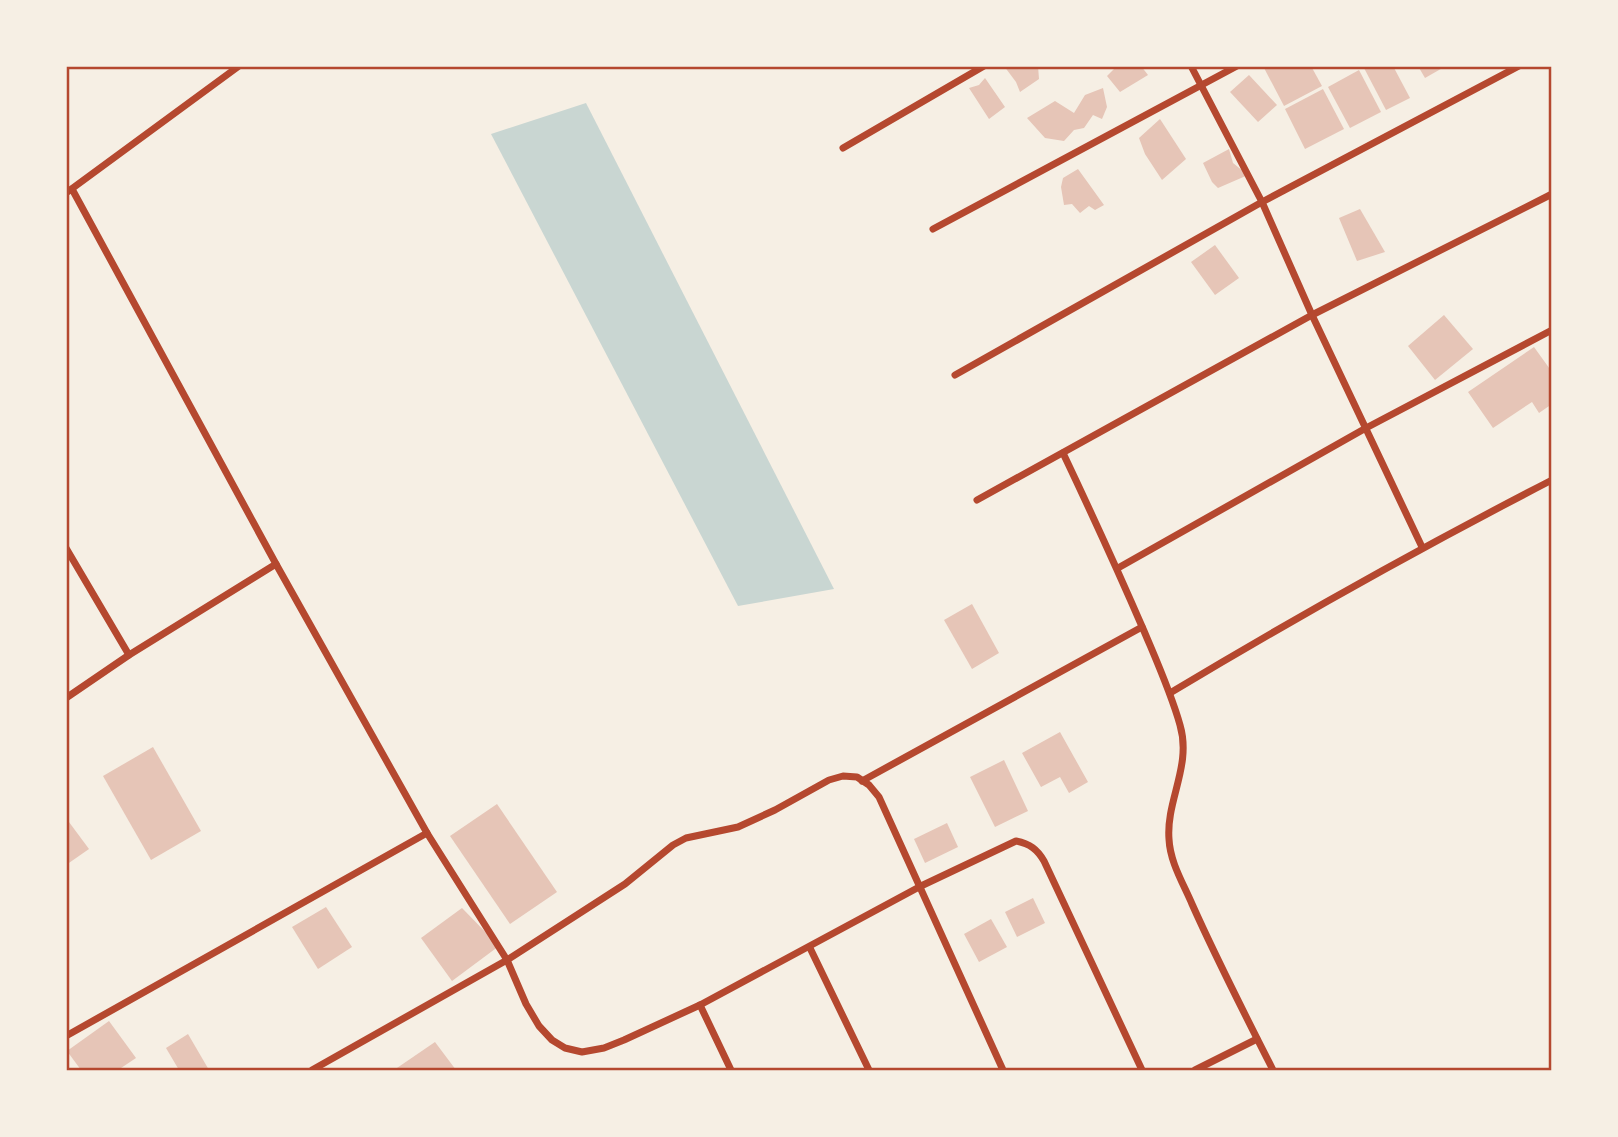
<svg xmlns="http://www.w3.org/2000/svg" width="1618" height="1137" font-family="Mulish,sans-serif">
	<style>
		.water { fill: #c9d6d2 }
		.building { fill: #e6c5b7 }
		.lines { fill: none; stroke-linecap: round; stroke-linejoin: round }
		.minor { stroke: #b5482f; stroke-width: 7 }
		.neatline { fill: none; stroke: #b5482f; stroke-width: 2.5 }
	</style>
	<rect width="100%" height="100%" fill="#f6efe4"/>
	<!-- water -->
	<polygon class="water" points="586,103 834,589 738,606 491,134"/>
	<!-- building -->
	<g class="building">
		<polygon points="1004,66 1038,66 1039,79 1020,92 1016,82"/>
		<polygon points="1117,66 1141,66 1148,75 1120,92 1107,76"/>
		<polygon points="1263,66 1311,66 1322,86 1284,106"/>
		<polygon points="1366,66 1393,66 1410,98 1386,110 1364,68"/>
		<polygon points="1418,66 1446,66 1425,78"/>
		<polygon points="1359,70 1381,112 1350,128 1328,87"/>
		<polygon points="1249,75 1277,105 1258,122 1230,92"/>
		<polygon points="985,78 1005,107 989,119 969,88 979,85"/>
		<polygon points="1103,88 1107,107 1102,119 1093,115 1084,128 1074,130 1064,141 1045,138 1027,118 1055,101 1074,113 1085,95"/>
		<polygon points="1323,89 1344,129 1305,149 1285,109"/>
		<polygon points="1160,119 1186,159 1162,180 1145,154 1139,138"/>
		<polygon points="1229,149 1233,163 1248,175 1218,188 1212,182 1203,163"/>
		<polygon points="1078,169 1104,205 1095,210 1089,206 1080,213 1072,204 1064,205 1061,187 1063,178"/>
		<polygon points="1360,209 1385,252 1357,261 1339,218"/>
		<polygon points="1215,245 1239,278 1215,295 1191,262"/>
		<polygon points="1444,315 1473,349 1435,380 1408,346"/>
		<polygon points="1534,347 1552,372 1552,404 1539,413 1532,402 1493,428 1468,392"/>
		<polygon points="972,604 999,653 972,669 944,620"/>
		<polygon points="1060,732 1088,782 1069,793 1060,777 1041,787 1022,753"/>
		<polygon points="153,747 201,831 151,860 103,776"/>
		<polygon points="1004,760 1028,811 995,827 970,777"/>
		<polygon points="497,804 557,892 510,924 450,836"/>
		<polygon points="66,818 89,849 66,865"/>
		<polygon points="947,823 958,847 925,863 914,839"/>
		<polygon points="1033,898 1045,923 1017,937 1005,912"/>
		<polygon points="326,907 352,947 318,969 292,927"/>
		<polygon points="462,908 499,946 452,981 421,938"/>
		<polygon points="991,919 1007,947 979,962 964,934"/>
		<polygon points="109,1021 136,1058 118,1070 81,1070 67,1051"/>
		<polygon points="188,1034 209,1070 179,1070 166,1048"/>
		<polygon points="435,1042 456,1070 394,1070"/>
	</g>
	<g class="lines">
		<!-- minor -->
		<g class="minor">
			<polyline points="1191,66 1262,202 1312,315 1422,547"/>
			<polyline points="843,148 984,66"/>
			<path d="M 72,189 L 276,564 L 427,833 L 507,960 L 526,1004 L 539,1026 L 552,1040 L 565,1048 L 582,1052 L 604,1048 L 624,1040 L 700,1005 L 921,886 L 1016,841 C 1030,844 1037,849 1044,861 L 1142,1070"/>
			<polyline points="66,193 239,66"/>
			<polyline points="933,229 1237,66"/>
			<polyline points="955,375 1262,202 1519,66"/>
			<path d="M 1063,453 C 1091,512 1118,571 1144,631 C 1157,662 1171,693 1180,725 C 1192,766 1166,800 1169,839 C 1170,862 1183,883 1192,904 C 1217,960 1245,1015 1273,1070"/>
			<polyline points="977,500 1312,315 1552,194"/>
			<polyline points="66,548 129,655"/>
			<polyline points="1118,568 1366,428 1552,330"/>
			<path d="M 1170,693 C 1295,618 1422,547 1552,480"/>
			<polyline points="66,698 129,655 276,564"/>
			<polyline points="862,781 1142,627"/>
			<polyline points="810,948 869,1070"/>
			<polyline points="700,1005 731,1070"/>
			<polyline points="66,1036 427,833"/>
			<polyline points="312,1070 507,960 625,884 673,845 686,838 738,827 775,810 829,780 843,776 857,777 869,785 879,797 1003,1070"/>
			<polyline points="1195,1070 1257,1039"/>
		</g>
	</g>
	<!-- border -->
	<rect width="1618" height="1137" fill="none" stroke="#f6efe4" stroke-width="136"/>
	<rect x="68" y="68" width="1482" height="1001" class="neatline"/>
</svg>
